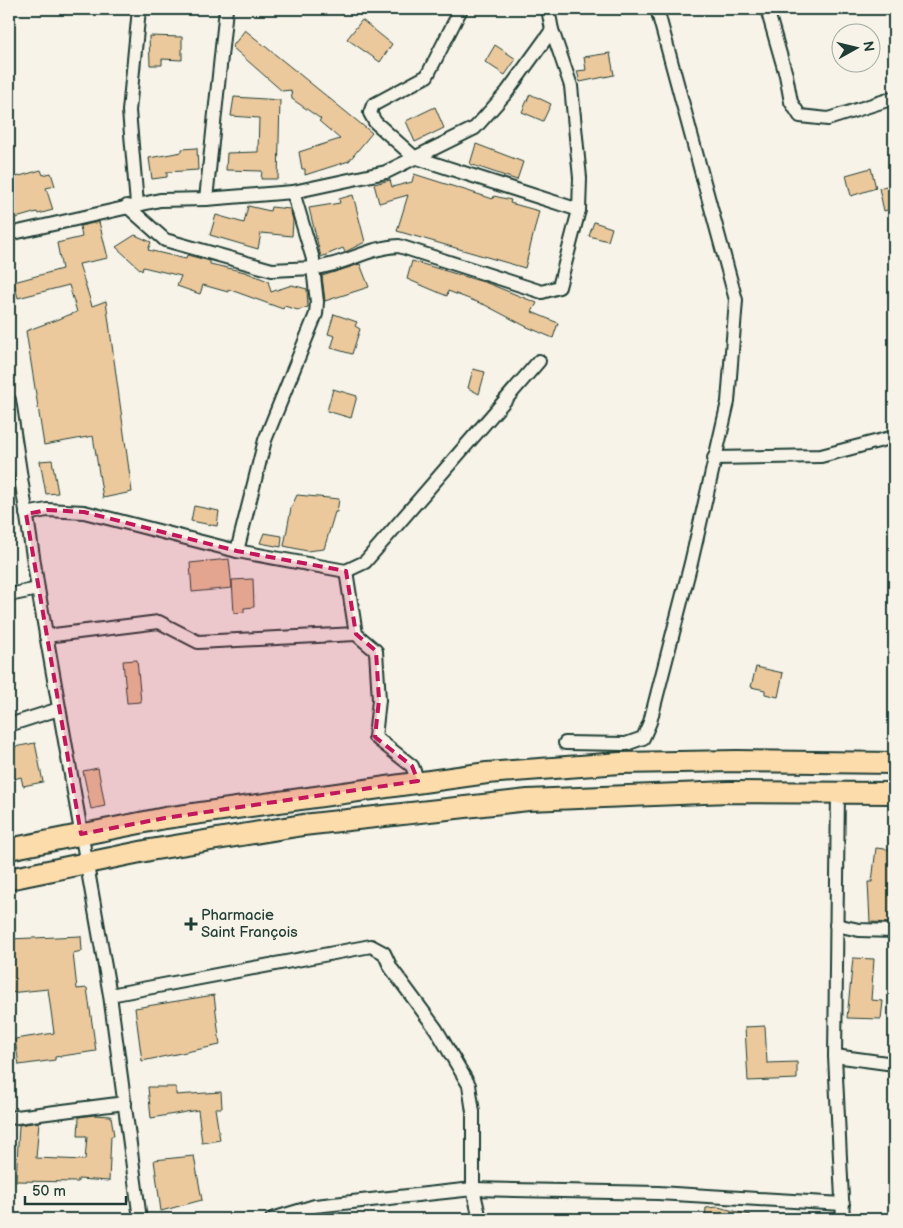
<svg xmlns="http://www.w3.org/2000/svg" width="903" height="1228" font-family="'Balsamiq Sans',sans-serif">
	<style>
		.building { fill: #ecc99d; stroke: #1f3d34 }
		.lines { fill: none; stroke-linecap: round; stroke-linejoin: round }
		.street-casing { stroke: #1f3d34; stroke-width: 16 }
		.primary-casing { stroke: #1f3d34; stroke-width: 24 }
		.street { stroke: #f7f3e8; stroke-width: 12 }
		.primary { stroke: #fddcac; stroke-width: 20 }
		.marked { fill: #c2185b; fill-opacity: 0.2; stroke: #c2185b; stroke-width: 4; stroke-dasharray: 10 6; stroke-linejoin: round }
		.poi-dot { fill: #1f3d34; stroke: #f7f3e8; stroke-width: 2 }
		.labels { text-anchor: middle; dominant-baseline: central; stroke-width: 4; stroke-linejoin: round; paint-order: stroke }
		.poi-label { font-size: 15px; fill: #1f3d34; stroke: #f7f3e8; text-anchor: start }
	</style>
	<rect width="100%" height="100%" fill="#f7f3e8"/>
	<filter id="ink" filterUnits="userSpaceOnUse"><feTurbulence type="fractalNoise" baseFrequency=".02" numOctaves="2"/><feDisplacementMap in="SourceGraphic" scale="10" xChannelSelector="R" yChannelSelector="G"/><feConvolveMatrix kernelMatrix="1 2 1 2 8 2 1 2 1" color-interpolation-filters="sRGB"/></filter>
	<g filter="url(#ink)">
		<!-- building -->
		<g class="building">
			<polygon points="362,20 392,44 380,62 347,39"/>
			<polygon points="245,30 372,133 349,161 305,175 305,169 302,169 299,152 340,139 319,121 321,119 292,99 291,90 282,91 232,47"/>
			<polygon points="149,36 182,37 182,60 162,59 162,65 150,65"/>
			<polygon points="495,45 516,59 505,75 485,62"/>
			<polygon points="610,53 614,75 580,82 577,71 586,70 584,57"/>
			<polygon points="530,94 551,104 543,121 522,112"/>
			<polygon points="234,97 280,100 278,179 261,179 262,171 226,170 227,153 258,152 259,118 231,116"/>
			<polygon points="435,107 444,128 415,142 406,121"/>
			<polygon points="476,144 523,162 517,180 470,164"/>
			<polygon points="197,148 198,170 167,172 167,177 152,179 149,158 182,152 182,149"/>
			<polygon points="871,168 876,188 851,196 846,175"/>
			<polygon points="41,170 43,175 51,173 55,186 46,188 53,210 38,214 37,212 9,220 9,179"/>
			<polygon points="414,174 493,199 494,196 511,200 510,203 539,211 525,268 397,231 408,195 379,203 374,184 390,180 392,187 412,182"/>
			<polygon points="894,184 894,208 884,211 879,188"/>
			<polygon points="353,195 365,242 345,252 343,248 321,257 309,208 340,203 339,199"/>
			<polygon points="248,206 270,211 271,207 290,209 293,220 292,236 261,233 258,249 210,235 216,215 244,223"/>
			<polygon points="99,222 108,258 79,264 92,306 106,301 132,492 103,498 93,436 44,445 26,331 77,312 69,285 18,298 14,282 62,269 57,243 82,237 80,226"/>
			<polygon points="594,222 612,228 608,241 589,236"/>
			<polygon points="135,235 151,242 148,250 186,259 187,255 210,261 210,264 245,272 268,281 271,292 292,285 307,289 308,307 298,310 284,306 283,309 228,289 228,292 203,285 200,294 177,286 181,276 143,267 142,271 116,247"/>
			<polygon points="412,261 487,283 537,303 532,312 558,323 553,338 525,326 485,305 448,291 447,296 407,279"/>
			<polygon points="360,264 369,287 325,301 322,276"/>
			<polygon points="334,314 357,322 355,326 360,329 352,354 331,348 335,336 328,334"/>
			<polygon points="473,369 485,372 479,394 468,388"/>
			<polygon points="333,389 357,396 351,418 327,411"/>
			<polygon points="52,460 58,493 46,494 40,461"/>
			<polygon points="297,495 339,499 337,512 335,512 324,549 307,551 284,546 291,508"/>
			<polygon points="194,506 219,511 217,526 191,521"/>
			<polygon points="264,533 282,536 281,547 260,543"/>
			<polygon points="229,559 232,588 192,592 190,563"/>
			<polygon points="253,579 254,607 244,608 244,612 234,613 232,580"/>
			<polygon points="137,660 141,702 127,703 123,661"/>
			<polygon points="756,667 783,673 778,697 765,694 765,690 751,687"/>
			<polygon points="35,743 43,782 23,786 21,777 14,779 9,748"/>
			<polygon points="98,768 105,806 91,809 83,771"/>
			<polygon points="876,848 894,850 894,923 870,922 868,882 872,882"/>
			<polygon points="81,936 82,951 73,953 77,989 87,988 96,1051 55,1057 55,1060 19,1065 15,1039 54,1033 48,989 9,993 9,939"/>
			<polygon points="853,958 874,959 871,1000 883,1001 881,1019 847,1018"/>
			<polygon points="214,995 220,1045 142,1061 135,1008"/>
			<polygon points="765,1026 767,1063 797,1062 797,1079 748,1081 745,1027"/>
			<polygon points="148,1087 176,1087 176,1095 221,1092 222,1108 215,1108 220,1140 202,1143 198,1110 151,1118"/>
			<polygon points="94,1115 111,1116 114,1136 111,1136 109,1181 78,1179 78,1182 16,1181 19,1125 39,1122 36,1158 85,1160 87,1136 78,1136 79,1117"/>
			<polygon points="194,1156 202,1200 161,1211 154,1160"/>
			<polygon points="718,1207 750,1215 749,1219 705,1219 706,1208"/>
		</g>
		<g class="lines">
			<defs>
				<g id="street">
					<polyline points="767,9 786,75 791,102 800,116 828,119 894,98"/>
					<polyline points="552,30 571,86 580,178 579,210"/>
					<polyline points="206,199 226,9"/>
					<polyline points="137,204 129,111 139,9"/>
					<polyline points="127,206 165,240 272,270 313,268 313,259 293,192"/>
					<polyline points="9,234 160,200 206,199 293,192 386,172 475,128 507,92 552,30 548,9"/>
					<polyline points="9,400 38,589 110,995 140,1219"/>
					<polyline points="714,458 821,456 894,437"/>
					<polyline points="26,514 47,510 84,512 237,551 346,571 356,634 376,651 379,700 375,737 412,766 418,781"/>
					<path d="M 237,551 L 265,440 L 316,314 L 317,302 L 313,268 C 343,266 368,247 399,246 L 542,292 L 559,287 L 579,210 L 414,157 L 375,122 L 370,113 L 373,105 L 427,76 L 461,9"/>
					<polyline points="346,571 365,562 539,361"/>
					<polyline points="9,595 38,589"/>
					<polyline points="46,636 159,622 198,642 356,634"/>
					<polyline points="9,725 59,709"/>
					<polyline points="565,743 626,744 643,738 650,722 691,563 728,402 736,300 657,9"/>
					<polyline points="838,791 835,1056 843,1219"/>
					<polyline points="836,925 859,930 894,931"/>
					<polyline points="110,995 371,946 384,953 391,968 436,1029 469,1085 473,1112 473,1189 480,1219"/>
					<polyline points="835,1056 894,1064"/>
					<polyline points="9,1118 125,1103"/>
					<polyline points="272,1219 315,1206 473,1189 658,1193 843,1204"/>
				</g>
				<g id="primary">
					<polyline points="9,849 165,818 487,773 620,763 737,761 894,763"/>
					<polyline points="9,879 150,850 303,825 528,800 729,792 894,793"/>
				</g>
			</defs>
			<!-- street casing -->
			<use href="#street" class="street-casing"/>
			<!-- primary casing -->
			<use href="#primary" class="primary-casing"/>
			<!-- street -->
			<use href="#street" class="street"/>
			<!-- primary -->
			<use href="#primary" class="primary"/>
		</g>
	</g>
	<!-- marked area -->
	<path class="marked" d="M 47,510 L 84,512 L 237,551 L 346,571 L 356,634 L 376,651 L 379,700 L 375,737 L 412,766 L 418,781 L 165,818 L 81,834 L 26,514 Z"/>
	<!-- markers -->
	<path class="poi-dot" d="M188.5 916.5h5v5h5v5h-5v5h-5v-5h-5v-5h5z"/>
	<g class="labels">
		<!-- poi labels -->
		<g class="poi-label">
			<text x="201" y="915">Pharmacie<tspan x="201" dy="17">Saint François</tspan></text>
		</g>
	</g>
	<!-- margin -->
	<rect width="903" height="1228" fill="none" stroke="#f7f3e8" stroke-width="30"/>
	<rect x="15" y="15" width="873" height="1198" fill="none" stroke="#1f3d34" stroke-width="2" filter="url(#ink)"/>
	<!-- north arrow -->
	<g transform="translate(856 48) rotate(82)"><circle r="24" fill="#f7f3e8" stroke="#a1aaa0"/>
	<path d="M0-4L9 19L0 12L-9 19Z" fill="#1f3d34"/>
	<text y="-8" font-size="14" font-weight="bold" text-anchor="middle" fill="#1f3d34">N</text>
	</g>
	<!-- scale -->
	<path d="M25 1196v8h101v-8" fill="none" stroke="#1f3d34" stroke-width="2.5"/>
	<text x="32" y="1196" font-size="15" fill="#1f3d34" stroke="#f7f3e8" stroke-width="4" paint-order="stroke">50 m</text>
</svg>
